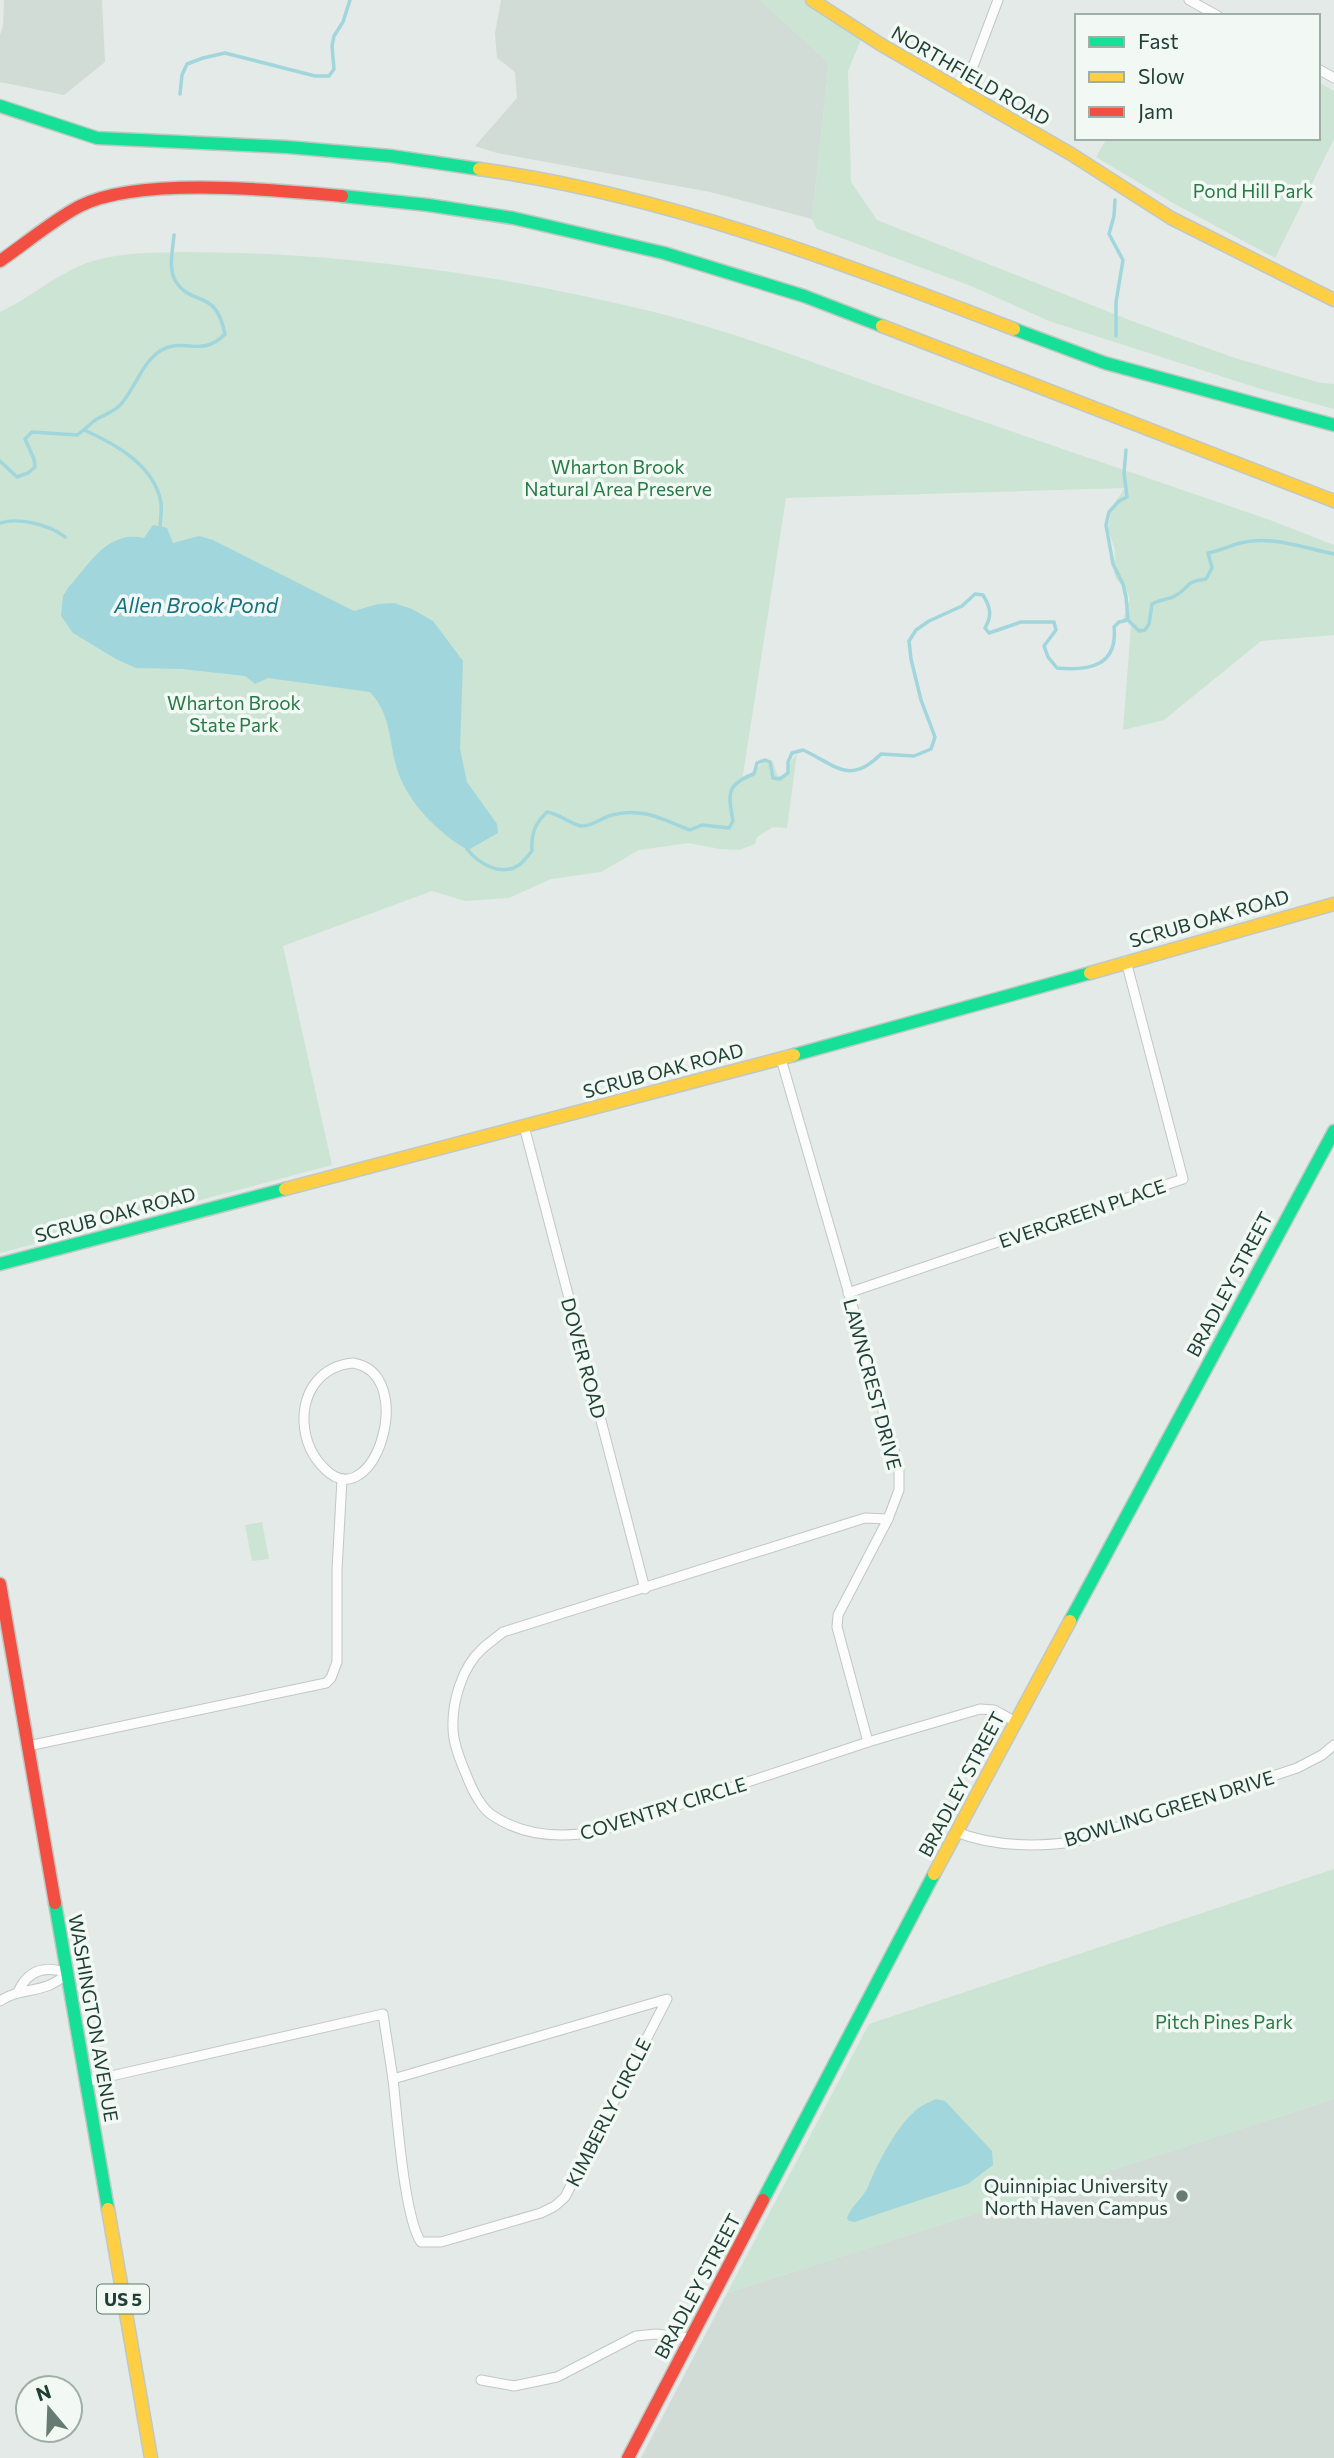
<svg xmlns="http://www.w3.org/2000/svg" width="1334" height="2458" font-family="Commissioner,sans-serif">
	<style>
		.built { fill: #d1dcd7 }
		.green { fill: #cce4d3 }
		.water { fill: #a1d6dc }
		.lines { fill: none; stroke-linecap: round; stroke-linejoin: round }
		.stream { stroke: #a1d6dc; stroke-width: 3.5 }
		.street-casing { stroke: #c1c7c4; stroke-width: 11 }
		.fast-casing { stroke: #bfc8c4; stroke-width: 15 }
		.slow-casing { stroke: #bfc8c4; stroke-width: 15 }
		.jam-casing { stroke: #bfc8c4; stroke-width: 15 }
		.street { stroke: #fbfcfb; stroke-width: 9 }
		.fast { stroke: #16e098; stroke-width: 12 }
		.slow { stroke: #ffcf43; stroke-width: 12 }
		.jam { stroke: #f24e42; stroke-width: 12 }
		.poi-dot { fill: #657b74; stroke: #f2f9f5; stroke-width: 2.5 }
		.labels { text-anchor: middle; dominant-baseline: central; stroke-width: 7; stroke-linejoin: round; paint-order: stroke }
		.shield { fill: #f2f9f5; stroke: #5f776f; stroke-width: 2 }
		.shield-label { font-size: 18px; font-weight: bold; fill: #203f36 }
		.street-label { font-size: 19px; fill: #203f36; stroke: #f2f9f5 }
		.park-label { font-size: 19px; fill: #267a44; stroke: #f2f9f5 }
		.poi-label { font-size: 19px; fill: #203f36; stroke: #f2f9f5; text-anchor: end }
		.water-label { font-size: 21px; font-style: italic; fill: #147281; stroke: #f2f9f5 }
	</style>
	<rect width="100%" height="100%" fill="#e4eae7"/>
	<!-- built -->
	<g class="built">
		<polygon points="4,0 102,0 105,62 64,95 0,82 0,35 3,26"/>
		<polygon points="501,0 760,0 829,63 812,219 710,192 497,153 475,146 517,98 515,72 497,58 495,33"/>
		<polygon points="1334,2099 1334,2458 641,2458 727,2293"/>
	</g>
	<!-- green -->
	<g class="green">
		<polygon points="760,0 809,0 862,37 848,71 851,182 877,220 1137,323 1235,358 1321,383 1334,384 1334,409 1261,389 1049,321 971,286 817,229 812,219 829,63"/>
		<polygon points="1318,82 1334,91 1334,139 1275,258 1173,203 1096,157 1107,138 1318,138"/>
		<path d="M 183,252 C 342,252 499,274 654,312 C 732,331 808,361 885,388 C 1013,432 1142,476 1270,520 L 1334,545 L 1334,635 L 1261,641 L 1164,720 L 1123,730 L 1131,625 L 1123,619 L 1130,599 L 1126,589 L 1116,579 L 1114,572 L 1115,550 L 1108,529 L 1112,507 L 1125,488 L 786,498 L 742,781 L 765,761 L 772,760 L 778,776 L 785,776 L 790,763 L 797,753 L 787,828 L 773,827 L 757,837 L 755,844 L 739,850 L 720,849 L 688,843 L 639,850 L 601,872 L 551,879 L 509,898 L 465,901 L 432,891 L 283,946 L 332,1165 L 0,1253 L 0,312 C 25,300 46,283 71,270 C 105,252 145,253 183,252 Z"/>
		<polygon points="262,1522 269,1559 252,1561 245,1525"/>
		<polygon points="1334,1869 1334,2099 727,2293 869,2024"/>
	</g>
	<!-- water -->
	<g class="water">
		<path d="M 153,525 L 167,528 L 173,543 L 199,536 L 213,540 L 354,611 L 378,604 L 394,603 L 412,609 L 433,621 L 463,661 L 460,749 L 467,782 L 497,824 L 498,833 L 468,850 C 439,834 407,802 397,769 C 388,739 392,716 370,692 L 268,678 L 255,684 L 245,676 L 182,669 L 136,668 L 116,659 L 73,633 L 61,616 L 63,596 L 68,588 C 90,564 107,530 144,538 Z"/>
		<path d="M 936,2099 L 945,2101 L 992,2151 L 993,2165 L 968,2184 L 875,2215 L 855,2222 L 849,2221 L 847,2218 C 851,2206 863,2198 868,2187 C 876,2166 896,2128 913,2113 C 919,2106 928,2103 936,2099 Z"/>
	</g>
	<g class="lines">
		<!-- stream -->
		<g class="stream">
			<polyline points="180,94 182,75 187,64 203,58 225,53 315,76 329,76 334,69 332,46 334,36 343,22 350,0"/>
			<polyline points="1115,200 1114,216 1109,234 1123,260 1116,302 1116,336"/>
			<path d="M 84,430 C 116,444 155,466 161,503 C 162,512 160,521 160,531"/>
			<polyline points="1126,450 1124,473 1127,497 1119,501 1109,512 1106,525 1113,564 1123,584 1126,597 1128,620"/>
			<path d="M 0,461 L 17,477 L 28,473 L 35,467 L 34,459 L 25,439 L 32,432 L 77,435 C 83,431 88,426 94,421 C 102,415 115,412 121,404 C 135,388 142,363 160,351 C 184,336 201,359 225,334 C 215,286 191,308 175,280 C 168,267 173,249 174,235"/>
			<path d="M 0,523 C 19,517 50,525 65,537"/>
			<path d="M 467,849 C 479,864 501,877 519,865 C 524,862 528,855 532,851 C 531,834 535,823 547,812 C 560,814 574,826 582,826 C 593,826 601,818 612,815 C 641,807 662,819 690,830 L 702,825 L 729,828 L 733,821 C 728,794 726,784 754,774 L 757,763 L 765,760 L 770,762 L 773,778 L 780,779 L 788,773 L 788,762 L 792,753 L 803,750 C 836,765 849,786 881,754 L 914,756 L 931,749 L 935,737 L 921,700 L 911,659 L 909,641 L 916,630 L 929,621 L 962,606 L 975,594 L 983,595 C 991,608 992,616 985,628 L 989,633 L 1021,622 L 1054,622 L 1056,630 L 1044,646 L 1048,657 L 1057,668 C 1089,671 1118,666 1114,627 L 1119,622 L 1128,620 L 1139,631 L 1145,630 L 1149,624 L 1152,604 C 1160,599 1168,600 1175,596 C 1191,587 1183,582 1206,579 L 1212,568 L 1208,553 C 1219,551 1229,546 1240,543 C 1271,535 1304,548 1334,554"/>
		</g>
		<defs>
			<g id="street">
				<polyline points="1189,0 1218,16"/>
				<polyline points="1318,69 1334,78"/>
				<polyline points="963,93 998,0"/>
				<polyline points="781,1059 899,1467 899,1490 888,1519 838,1615 837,1627 868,1742"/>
				<polyline points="524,1126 645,1589"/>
				<polyline points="848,1293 1183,1179 1126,961"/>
				<path d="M 353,1363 C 419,1374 374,1516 326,1470 C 312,1457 305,1441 304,1422 C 303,1391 321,1366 353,1363 Z"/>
				<path d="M 888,1519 L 865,1518 L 503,1632 C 496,1638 488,1643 482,1649 C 462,1667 452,1702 453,1728 C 453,1743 460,1760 466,1774 C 471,1787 480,1807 492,1815 C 524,1837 564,1838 600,1831 L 868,1742 L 980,1709 L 994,1710 L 1016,1722"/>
				<polyline points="28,1746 326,1683 331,1678 337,1662 337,1570 342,1479"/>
				<path d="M 956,1832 C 992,1846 1035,1847 1073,1842 L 1297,1768 L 1322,1755 L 1334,1745"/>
				<path d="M 667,1999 L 565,2197 L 555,2206 L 541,2213 L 441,2242 L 421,2242 C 404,2218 397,2114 393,2079 Z"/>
				<path d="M 0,2001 C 22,1986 46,1995 67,1973 C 45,1965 28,1970 18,1992"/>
				<polyline points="85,2082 383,2014 393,2079"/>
				<polyline points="481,2380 514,2386 557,2377 636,2336 656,2334 691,2338"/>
			</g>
			<g id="fast">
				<polyline points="0,106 97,138 287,147 391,156 479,169"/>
				<polyline points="342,196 428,205 513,218 664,253 804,296 882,326"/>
				<polyline points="1014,329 1105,363 1334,425"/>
				<polyline points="794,1055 1090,973"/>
				<polyline points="0,1264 285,1189"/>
				<polyline points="1070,1621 1334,1131"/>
				<polyline points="55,1903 108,2209"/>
				<polyline points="763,2200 934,1874"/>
			</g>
			<g id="slow">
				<polyline points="812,0 880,44 1071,154 1171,218 1334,300"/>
				<path d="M 479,169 C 666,195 839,262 1014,329"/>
				<polyline points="882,326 1334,501"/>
				<polyline points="1090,973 1334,904"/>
				<polyline points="285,1189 794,1055"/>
				<polyline points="934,1874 1070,1621"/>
				<polyline points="108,2209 151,2458"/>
			</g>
			<g id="jam">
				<path d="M 0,261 C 25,244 53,220 80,206 C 139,176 275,190 342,196"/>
				<polyline points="0,1584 55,1903"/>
				<polyline points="628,2458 763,2200"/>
			</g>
		</defs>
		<!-- street casing -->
		<use href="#street" class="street-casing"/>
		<!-- fast casing -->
		<use href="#fast" class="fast-casing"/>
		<!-- slow casing -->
		<use href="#slow" class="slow-casing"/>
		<!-- jam casing -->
		<use href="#jam" class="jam-casing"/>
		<!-- street -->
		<use href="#street" class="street"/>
		<!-- fast -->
		<use href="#fast" class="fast"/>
		<!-- slow -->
		<use href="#slow" class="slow"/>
		<!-- jam -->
		<use href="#jam" class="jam"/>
	</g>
	<!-- markers -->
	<circle class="poi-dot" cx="1182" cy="2196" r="7"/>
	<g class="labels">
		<!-- shield labels -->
		<rect class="shield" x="97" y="2284.5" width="52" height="29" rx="5"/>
		<g class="shield-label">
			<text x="123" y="2299">US 5</text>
		</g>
		<!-- street labels -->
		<g class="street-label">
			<text transform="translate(971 75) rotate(30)">NORTHFIELD ROAD</text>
			<text transform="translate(1209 918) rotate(-16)">SCRUB OAK ROAD</text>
			<text transform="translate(663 1070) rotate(-15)">SCRUB OAK ROAD</text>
			<text transform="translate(1082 1213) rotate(-19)">EVERGREEN PLACE</text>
			<text transform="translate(115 1214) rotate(-15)">SCRUB OAK ROAD</text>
			<text transform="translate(1229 1284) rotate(-62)">BRADLEY STREET</text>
			<text transform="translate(584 1358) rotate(75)">DOVER ROAD</text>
			<text transform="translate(873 1384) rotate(75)">LAWNCREST DRIVE</text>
			<text transform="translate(961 1784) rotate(-62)">BRADLEY STREET</text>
			<text transform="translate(663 1808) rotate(-17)">COVENTRY CIRCLE</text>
			<text transform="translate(1169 1808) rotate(-17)">BOWLING GREEN DRIVE</text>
			<text transform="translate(94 2018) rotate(80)">WASHINGTON AVENUE</text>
			<text transform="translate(608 2112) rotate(-63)">KIMBERLY CIRCLE</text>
			<text transform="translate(697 2286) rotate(-62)">BRADLEY STREET</text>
		</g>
		<!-- park labels -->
		<g class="park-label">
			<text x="1253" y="190">Pond Hill Park</text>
			<text x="618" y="466">Wharton Brook<tspan x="618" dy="22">Natural Area Preserve</tspan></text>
			<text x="234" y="702">Wharton Brook<tspan x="234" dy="22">State Park</tspan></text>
			<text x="1224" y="2021">Pitch Pines Park</text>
		</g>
		<!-- poi labels -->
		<g class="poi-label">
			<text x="1168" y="2185">Quinnipiac University<tspan x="1168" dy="22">North Haven Campus</tspan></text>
		</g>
		<!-- water labels -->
		<g class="water-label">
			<text x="196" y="604">Allen Brook Pond</text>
		</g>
	</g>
	<!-- legend -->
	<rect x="1075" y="14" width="245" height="126" fill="#f2f9f5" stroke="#9eafa9" stroke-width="2"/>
	<rect x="1089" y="37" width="35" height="10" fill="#16e098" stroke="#9eafa9" stroke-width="2"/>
	<text x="1138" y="49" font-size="21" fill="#203f36">Fast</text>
	<rect x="1089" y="72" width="35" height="10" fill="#ffcf43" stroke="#9eafa9" stroke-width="2"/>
	<text x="1138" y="84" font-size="21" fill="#203f36">Slow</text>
	<rect x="1089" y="107" width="35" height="10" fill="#f24e42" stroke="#9eafa9" stroke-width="2"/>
	<text x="1138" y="119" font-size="21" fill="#203f36">Jam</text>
	<!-- north arrow -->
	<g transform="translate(49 2409) rotate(341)"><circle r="33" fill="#f2f9f5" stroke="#9eafa9" stroke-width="2"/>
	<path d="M0-5L12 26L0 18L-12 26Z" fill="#657b74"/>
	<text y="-10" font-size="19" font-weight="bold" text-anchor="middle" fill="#203f36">N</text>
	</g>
</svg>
